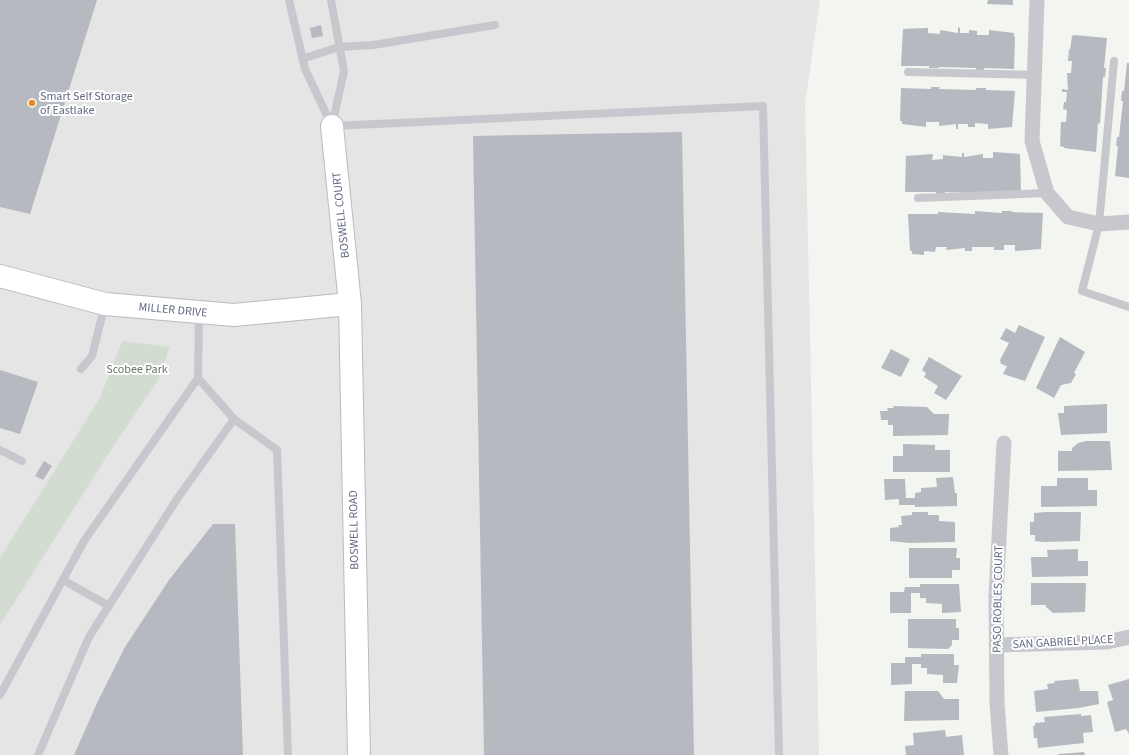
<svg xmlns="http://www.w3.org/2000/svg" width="1129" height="755" font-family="'Source Sans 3',sans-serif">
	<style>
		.built { fill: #e4e5e4 }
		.green { fill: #d3dcd1 }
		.building { fill: #b6b9c0 }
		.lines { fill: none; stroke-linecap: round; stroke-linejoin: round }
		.secondary-casing { stroke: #b9bbc1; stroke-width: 24 }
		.lane { stroke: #c7c8cd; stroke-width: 8 }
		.street { stroke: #c7c8cd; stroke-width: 15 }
		.secondary { stroke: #fff; stroke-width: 22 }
		.poi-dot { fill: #e98a1d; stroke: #fff; stroke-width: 1.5 }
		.labels { text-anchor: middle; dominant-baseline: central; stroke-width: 4; stroke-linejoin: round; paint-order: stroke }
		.poi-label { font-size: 12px; fill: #636b83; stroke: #fff; text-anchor: start }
		.street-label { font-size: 12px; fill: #636b83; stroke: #fff }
		.park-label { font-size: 12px; fill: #627a64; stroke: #fff }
	</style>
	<rect width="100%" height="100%" fill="#f3f5f0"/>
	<!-- built -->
	<polygon class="built" points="0,0 820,0 805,104 819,755 0,755"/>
	<!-- green -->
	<polygon class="green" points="122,341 170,347 158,380 109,453 0,625 0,558 100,398"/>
	<!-- building -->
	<g class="building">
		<polygon points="0,0 97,0 30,214 0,207"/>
		<polygon points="988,0 1013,0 1013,5 987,4"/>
		<polygon points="321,25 323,36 312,38 310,28"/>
		<polygon points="958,27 960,28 960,33 969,33 969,30 977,31 977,35 989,35 989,30 1014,33 1014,36 1015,37 1014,69 984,68 984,70 976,70 976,68 939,67 939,68 929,68 929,66 901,66 903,29 928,28 928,33 940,34 940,30 958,33"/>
		<polygon points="1075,35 1107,38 1104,68 1106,68 1105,77 1103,77 1100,124 1098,123 1096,152 1064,148 1064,147 1060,146 1061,122 1066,122 1067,110 1063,109 1064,102 1066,102 1067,92 1062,92 1062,89 1068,90 1067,73 1071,73 1072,61 1068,61 1069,49 1070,50 1072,36"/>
		<polygon points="1127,63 1129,63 1129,178 1115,176 1118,146 1116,146 1117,137 1119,137 1123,101 1121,101 1122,91 1124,91"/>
		<polygon points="931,87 940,87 939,89 976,90 976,88 986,88 986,90 1015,91 1012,127 988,129 988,124 975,123 975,127 968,127 968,124 958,124 958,129 956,129 956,124 939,126 939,122 926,122 926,127 902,124 902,121 900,121 901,88 931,89"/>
		<polygon points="682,132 694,755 484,755 473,136"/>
		<polygon points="993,152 1020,154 1021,191 991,191 991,193 945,192 945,194 936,194 936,192 905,192 906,156 933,154 932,160 943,159 943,155 962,157 962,153 964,153 964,157 983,154 983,158 993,158"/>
		<polygon points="975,211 1002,213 1002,211 1012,211 1011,212 1043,213 1041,249 1015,251 1015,245 1004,245 1004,250 994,250 994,247 972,247 972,251 965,251 965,248 946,250 947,247 936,247 935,252 924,251 924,255 912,254 912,251 910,251 908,214 938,214 938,212 975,214"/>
		<polygon points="1019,325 1045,337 1025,381 1003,374 1007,366 1001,364 1000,360 1009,343 1000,339 1006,328 1015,333"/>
		<polygon points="1060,337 1085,352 1074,373 1076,374 1071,383 1061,385 1054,398 1036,388"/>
		<polygon points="891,349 910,359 901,377 881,368"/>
		<polygon points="929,357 962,376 946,400 934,393 938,386 924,377 926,373 922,370"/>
		<polygon points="0,370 38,382 20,434 0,428"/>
		<polygon points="1107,404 1107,433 1061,435 1058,413 1064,413 1064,406"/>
		<polygon points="893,406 927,407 934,414 949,414 948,435 893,436 893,425 888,425 888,420 881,420 880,411 888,411 887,408 894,408"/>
		<polygon points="1086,441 1110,441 1112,470 1058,471 1058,451 1072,451 1072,448 1078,443"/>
		<polygon points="903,444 935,445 935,450 950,450 950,472 893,472 893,456 903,456"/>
		<polygon points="44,461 52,466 43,480 35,476"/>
		<polygon points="953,477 955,493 957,493 957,506 915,507 915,505 899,505 899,499 885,500 884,479 905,479 906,498 915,498 915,493 921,492 921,488 937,487 936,478"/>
		<polygon points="1057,478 1088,478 1088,490 1097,490 1097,506 1041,507 1041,486 1057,486"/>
		<polygon points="912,512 928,512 928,515 939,515 939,521 955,522 955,542 909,543 890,541 890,528 899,527 898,525 902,525 901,516 912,515"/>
		<polygon points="1046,512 1081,512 1080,541 1044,542 1035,541 1035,535 1030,535 1030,522 1034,522 1034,513"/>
		<polygon points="213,524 235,524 243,755 74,755 97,703 125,647 169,580"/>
		<polygon points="909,548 957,548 956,558 960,558 960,570 952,570 952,578 909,578"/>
		<polygon points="1078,549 1078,561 1088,561 1088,576 1032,577 1031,557 1048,557 1047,550"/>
		<polygon points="1031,583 1086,583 1085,612 1053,613 1046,607 1046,605 1031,605"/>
		<polygon points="920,584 959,584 961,612 942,613 942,604 926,603 926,598 920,598 920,593 911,593 911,613 890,613 890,592 904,592 905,587 920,587"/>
		<polygon points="908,619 956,619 956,628 959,628 959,640 952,640 952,645 948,649 908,648"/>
		<polygon points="921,654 954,654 954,665 959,665 957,683 943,683 943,675 927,674 927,668 921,668 921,664 912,664 912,684 891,685 891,663 905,663 905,657 921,657"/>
		<polygon points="1078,679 1080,691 1098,691 1099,704 1079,708 1036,712 1034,691 1048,689 1047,684 1055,683 1054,681"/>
		<polygon points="1129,679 1129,734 1126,729 1115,732 1107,702 1113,700 1108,685"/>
		<polygon points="905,691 938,691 944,699 959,699 959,720 904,721"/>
		<polygon points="1081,714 1081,716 1091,715 1093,732 1083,733 1084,743 1038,748 1037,738 1034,738 1033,726 1035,726 1035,723 1045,722 1044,717"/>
		<polygon points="945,730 946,737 962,735 964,755 906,755 905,746 914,745 913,733"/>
		<polygon points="1084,752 1085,755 1058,755 1058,754"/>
	</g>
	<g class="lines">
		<defs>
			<g id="secondary">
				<polyline points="332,126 350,304 359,755"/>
				<polyline points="0,276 105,304 234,315 350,304"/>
			</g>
		</defs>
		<!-- secondary casing -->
		<use href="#secondary" class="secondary-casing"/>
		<!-- lane -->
		<g class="lane">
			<polyline points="289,0 305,69 332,126"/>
			<polyline points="331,0 344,71 332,126"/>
			<polyline points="302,59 339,47 373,45 495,25"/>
			<polyline points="1114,61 1099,224 1082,291 1129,307"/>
			<polyline points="908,72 1034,75"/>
			<polyline points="333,126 763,106 779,755"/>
			<polyline points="918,198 1047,193"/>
			<polyline points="81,369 92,356 105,304"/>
			<polyline points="198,378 234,419 277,450 288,755"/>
			<polyline points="0,450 22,461"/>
			<polyline points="63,580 109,606"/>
			<polyline points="0,695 84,541 198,378 199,313"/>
			<polyline points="38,755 89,637 177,499 234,419"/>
		</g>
		<!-- street -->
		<g class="street">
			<polyline points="1037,0 1032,141 1047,193 1068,217 1099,224 1129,222"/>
			<polyline points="996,645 1107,642 1129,637"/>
			<polyline points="1001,755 997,703 996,596 1004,443"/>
		</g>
		<!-- secondary -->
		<use href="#secondary" class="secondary"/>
	</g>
	<!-- markers -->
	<circle class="poi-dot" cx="32" cy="103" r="4"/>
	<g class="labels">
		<!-- poi labels -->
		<g class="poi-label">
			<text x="40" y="96">Smart Self Storage<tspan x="40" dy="14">of Eastlake</tspan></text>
		</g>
		<!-- street labels -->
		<g class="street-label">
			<text transform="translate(341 215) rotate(-96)">BOSWELL COURT</text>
			<text transform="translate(173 310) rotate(5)">MILLER DRIVE</text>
			<text transform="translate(354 530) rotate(-91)">BOSWELL ROAD</text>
			<text transform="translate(998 599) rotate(-89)">PASO ROBLES COURT</text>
			<text transform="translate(1063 642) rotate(-3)">SAN GABRIEL PLACE</text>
		</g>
		<!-- park labels -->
		<g class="park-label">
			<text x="137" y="369">Scobee Park</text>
		</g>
	</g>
</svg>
